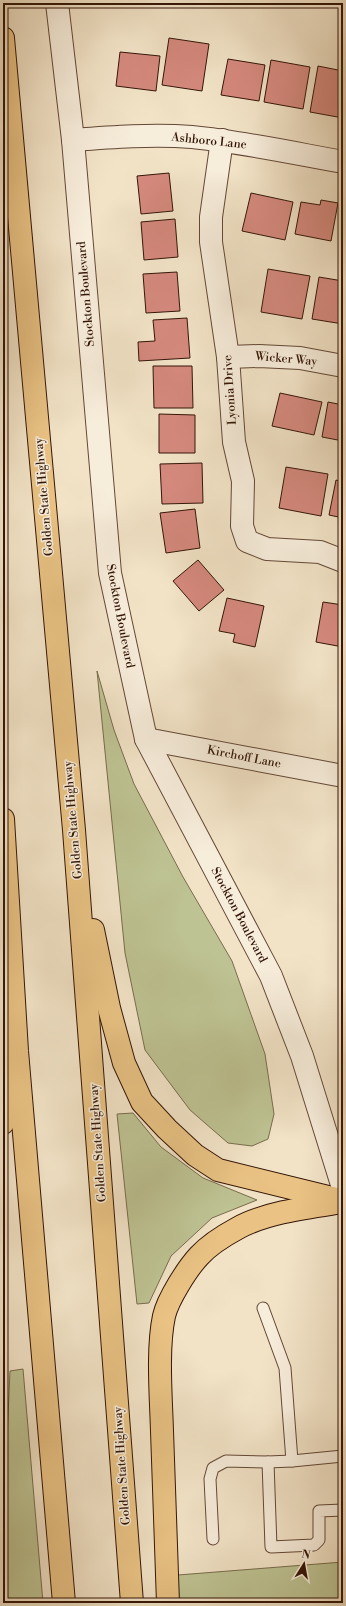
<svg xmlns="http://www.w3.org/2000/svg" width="346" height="1606" font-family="'Libre Bodoni',serif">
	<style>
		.green { fill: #bec393; stroke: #786c4c }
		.building { fill: #d5897e; stroke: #331506 }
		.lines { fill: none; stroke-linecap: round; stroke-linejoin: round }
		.service-casing { stroke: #634836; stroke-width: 13 }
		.minor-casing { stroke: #634836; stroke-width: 24 }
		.tertiary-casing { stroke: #634836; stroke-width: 24 }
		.motorway-casing { stroke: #331506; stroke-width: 24 }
		.service { stroke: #f7eddb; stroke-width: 11 }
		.minor { stroke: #f7eddb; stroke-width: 22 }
		.tertiary { stroke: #f7eddb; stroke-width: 22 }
		.motorway { stroke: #e9c284; stroke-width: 22 }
		.labels { text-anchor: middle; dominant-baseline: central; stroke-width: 3; stroke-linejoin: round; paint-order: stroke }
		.street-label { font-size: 12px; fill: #331506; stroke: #f7eddb }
	</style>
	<rect width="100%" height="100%" fill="#f2e3c7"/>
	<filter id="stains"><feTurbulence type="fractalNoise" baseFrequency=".005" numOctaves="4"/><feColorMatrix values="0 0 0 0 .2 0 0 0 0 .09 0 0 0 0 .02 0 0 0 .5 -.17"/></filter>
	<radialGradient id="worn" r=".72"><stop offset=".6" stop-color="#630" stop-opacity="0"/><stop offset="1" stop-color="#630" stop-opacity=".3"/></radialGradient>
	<!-- green -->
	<g class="green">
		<polygon points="97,671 114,730 134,784 183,877 232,961 265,1054 274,1114 268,1139 252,1146 228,1143 190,1110 145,1050 125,953"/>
		<polygon points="133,1113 161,1147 203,1178 257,1200 212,1218 171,1256 149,1303 137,1304 117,1114"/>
		<polygon points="23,1369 43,1603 3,1603 3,1451 7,1439 10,1371"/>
		<polygon points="343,1562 343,1603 179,1603 178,1575"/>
	</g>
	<!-- building -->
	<g class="building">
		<polygon points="169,38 209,44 202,91 162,85"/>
		<polygon points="120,52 160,56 156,91 116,86"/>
		<polygon points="228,59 265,65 259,101 221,95"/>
		<polygon points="271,60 310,67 303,109 264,102"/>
		<polygon points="318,66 343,71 343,118 310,112"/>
		<polygon points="169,173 173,211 141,214 137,176"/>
		<polygon points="251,193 293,202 285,240 242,231"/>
		<polygon points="321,200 338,203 331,241 295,234 301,202 320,205"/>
		<polygon points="175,219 178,257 144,260 141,222"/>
		<polygon points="343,235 343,249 341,249"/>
		<polygon points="268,269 310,276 302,319 261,312"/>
		<polygon points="177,272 180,311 146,313 143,274"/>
		<polygon points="319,277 343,281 343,324 312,319"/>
		<polygon points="187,318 190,358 139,361 138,342 155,341 153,320"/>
		<polygon points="153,366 192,366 193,408 154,408"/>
		<polygon points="280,393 322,402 314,435 272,426"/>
		<polygon points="328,402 343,405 343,441 322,437"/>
		<polygon points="159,414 195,415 195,453 159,453"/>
		<polygon points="202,463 203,503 162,504 160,464"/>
		<polygon points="286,467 328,474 321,516 279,508"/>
		<polygon points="336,480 343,482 343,518 329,515"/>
		<polygon points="195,509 200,548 166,553 160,513"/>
		<polygon points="198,560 224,590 199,611 173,581"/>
		<polygon points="227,598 264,606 255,647 233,642 235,634 219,631"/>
		<polygon points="323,602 343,605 343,647 316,642"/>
	</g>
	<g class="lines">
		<defs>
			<g id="service">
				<polyline points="263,1308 285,1368 292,1461 343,1456"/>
				<polyline points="268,1462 271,1547 314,1545 319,1540 319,1511 343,1510"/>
				<polyline points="213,1539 210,1479 213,1468 226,1461 268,1462 292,1461"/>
			</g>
			<g id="minor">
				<path d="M 73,140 C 112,137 153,134 192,137 C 243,142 293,153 343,162"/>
				<polyline points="222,140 211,217 211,242 228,357 234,442 243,481 242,526 247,541 267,549 320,552 343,561"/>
				<polyline points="228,357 259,356 300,358 343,366"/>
				<polyline points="146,739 343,776"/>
			</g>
			<polyline id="tertiary" points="57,3 73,140 110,573 146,739 271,976 302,1056 343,1188"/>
			<g id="motorway">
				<polyline points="3,38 74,830 132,1603"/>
				<polyline points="3,819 17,1051 64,1603"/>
				<polyline points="93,930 109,1008 124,1063 142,1102 167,1129 195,1155 218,1170 336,1199"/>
				<polyline points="3,1123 12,1078"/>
				<path d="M 168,1603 C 166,1546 164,1488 162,1431 C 161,1397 157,1349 164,1316 C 168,1299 187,1269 199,1256 C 209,1245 225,1235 238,1228 C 267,1212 311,1207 343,1202"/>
			</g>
		</defs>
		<!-- service casing -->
		<use href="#service" class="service-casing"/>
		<!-- minor casing -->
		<use href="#minor" class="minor-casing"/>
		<!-- tertiary casing -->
		<use href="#tertiary" class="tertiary-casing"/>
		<!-- motorway casing -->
		<use href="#motorway" class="motorway-casing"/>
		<!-- service -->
		<use href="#service" class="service"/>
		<!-- minor -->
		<use href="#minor" class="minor"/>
		<!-- tertiary -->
		<use href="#tertiary" class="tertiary"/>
		<!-- motorway -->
		<use href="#motorway" class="motorway"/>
	</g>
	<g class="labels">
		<!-- street labels -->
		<g class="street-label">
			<text transform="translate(209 141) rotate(6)">Ashboro Lane</text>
			<text transform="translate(86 294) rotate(-95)">Stockton Boulevard</text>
			<text transform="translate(286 359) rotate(5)">Wicker Way</text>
			<text transform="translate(230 390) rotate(-94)">Lyonia Drive</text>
			<text transform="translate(44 497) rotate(-95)">Golden State Highway</text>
			<text transform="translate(120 616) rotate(79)">Stockton Boulevard</text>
			<text transform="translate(244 757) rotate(11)">Kirchoff Lane</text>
			<text transform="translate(73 820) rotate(-95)">Golden State Highway</text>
			<text transform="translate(239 915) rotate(62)">Stockton Boulevard</text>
			<text transform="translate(98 1143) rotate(-94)">Golden State Highway</text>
			<text transform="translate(122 1466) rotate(-94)">Golden State Highway</text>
		</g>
	</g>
	<!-- margin -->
	<rect width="346" height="1606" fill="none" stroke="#f2e3c7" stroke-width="16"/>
	<rect x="4" y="4" width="338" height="1598" fill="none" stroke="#331506" stroke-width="2"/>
	<rect x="8" y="8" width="330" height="1590" fill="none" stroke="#331506"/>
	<!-- north arrow -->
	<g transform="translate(304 1564) rotate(11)" stroke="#f7eddb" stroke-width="3" paint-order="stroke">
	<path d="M0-3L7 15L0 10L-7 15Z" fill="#331506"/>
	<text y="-6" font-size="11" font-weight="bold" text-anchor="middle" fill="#331506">N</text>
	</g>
	<rect width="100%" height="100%" filter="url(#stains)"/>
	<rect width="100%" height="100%" fill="url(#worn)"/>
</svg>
